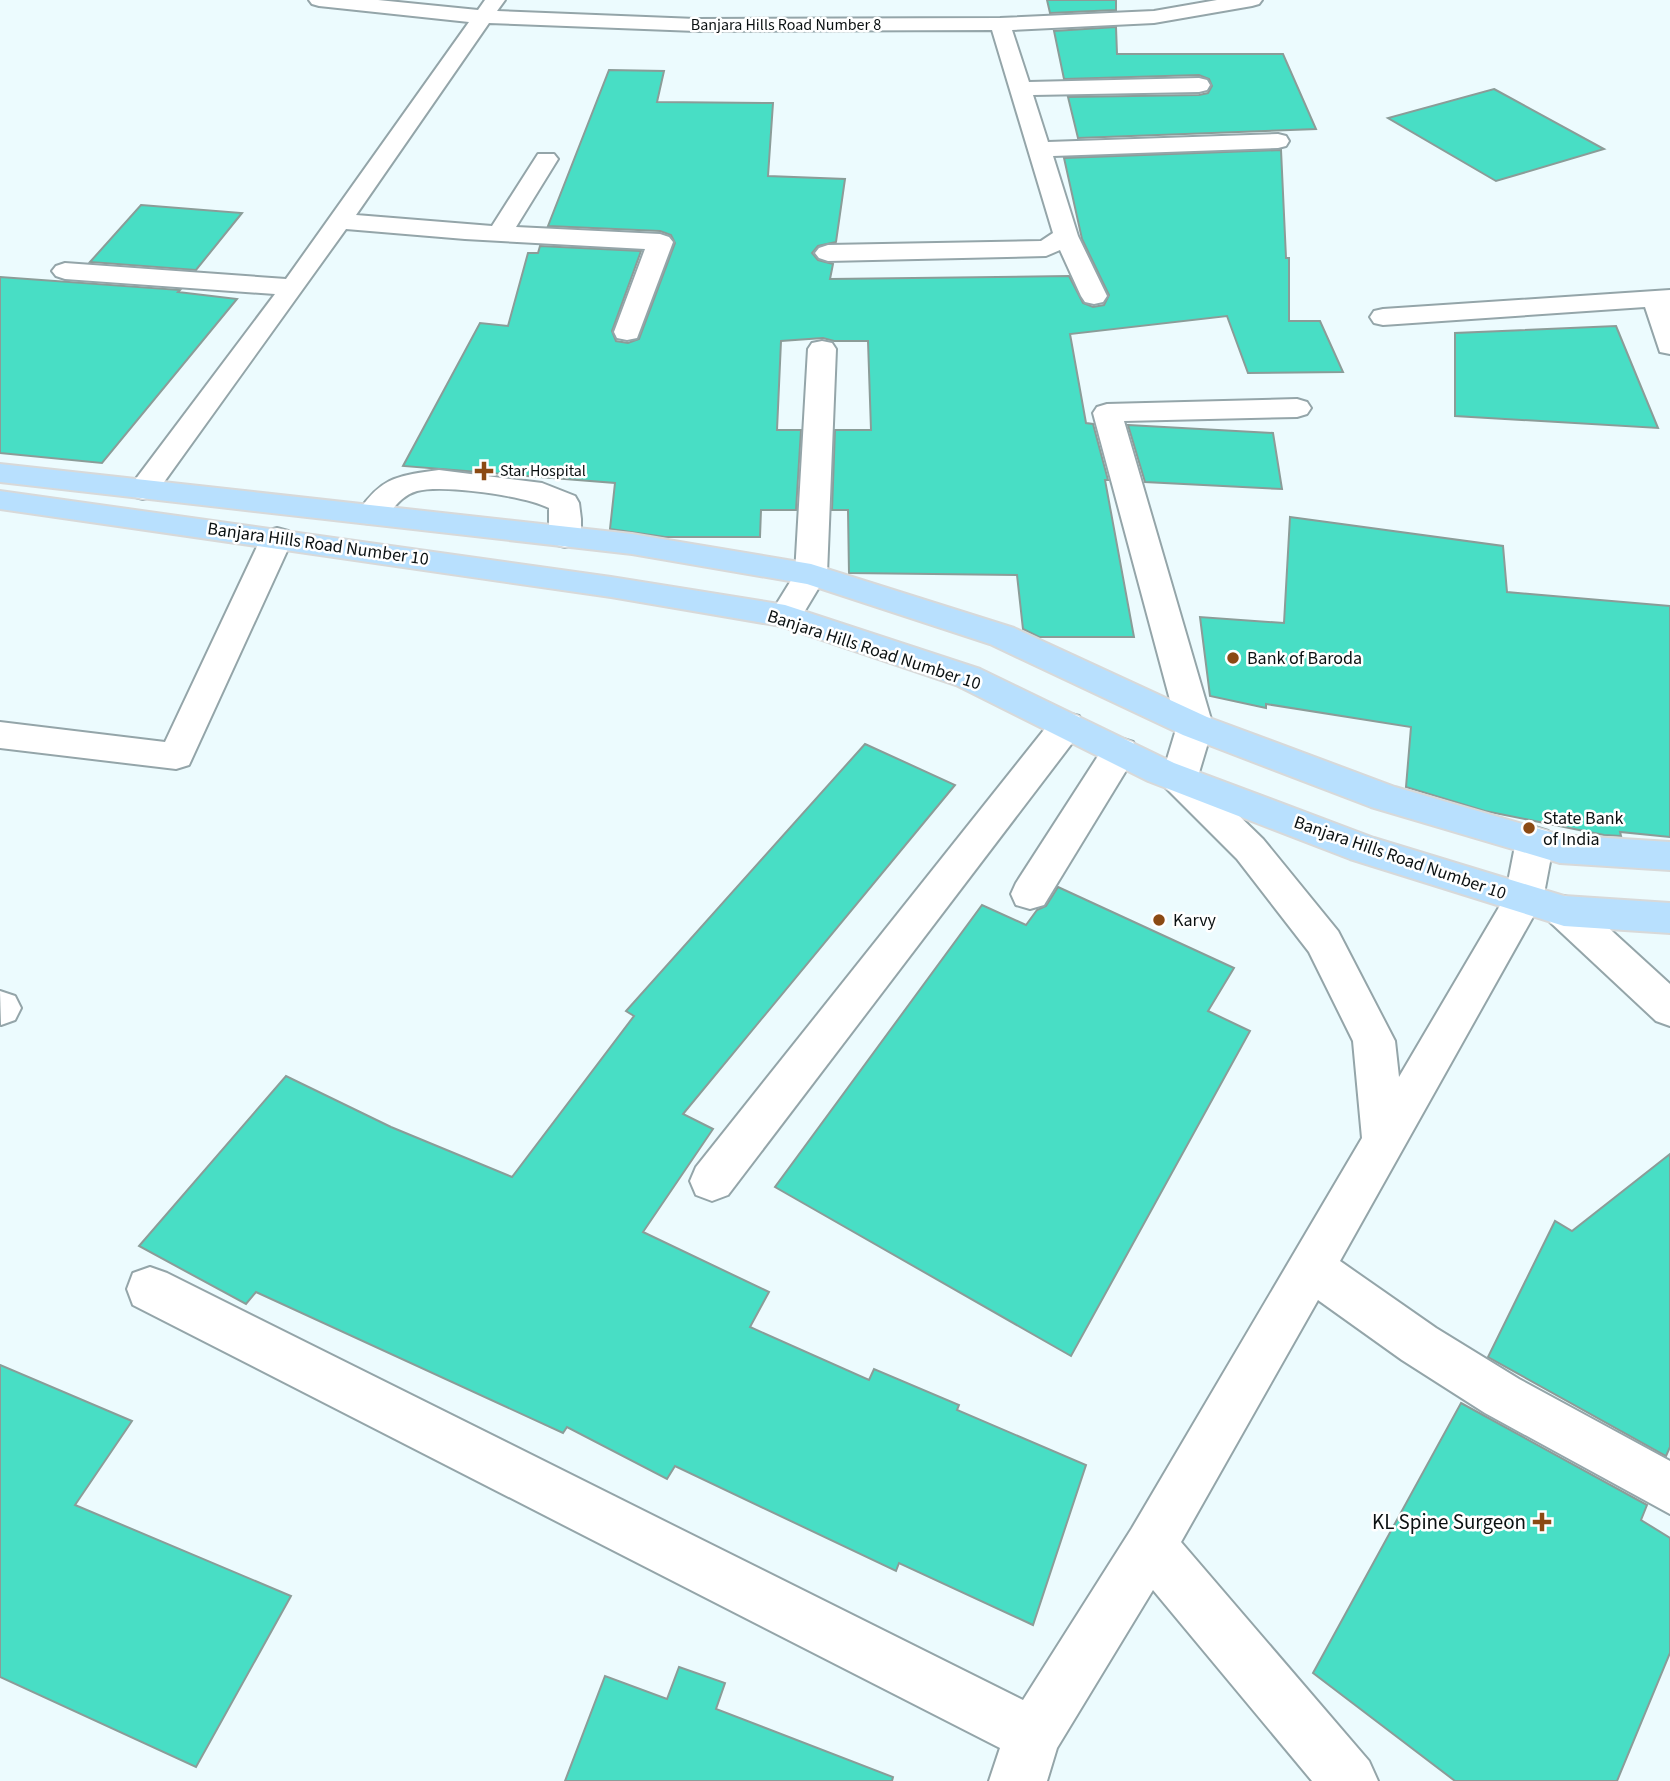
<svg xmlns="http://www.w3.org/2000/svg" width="1670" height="1781" font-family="'Source Sans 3',sans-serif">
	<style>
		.building { fill: #48dec5; stroke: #8b9c98; stroke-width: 2 }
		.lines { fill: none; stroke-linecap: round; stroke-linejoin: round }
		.minor-casing { stroke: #94a5a9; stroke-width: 4 }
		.major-casing { stroke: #d8d9d9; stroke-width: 4 }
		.minor { fill: #fff; fill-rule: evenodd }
		.major { fill: #b8e0fe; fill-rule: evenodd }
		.poi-dot { fill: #8b4a14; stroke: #fff; stroke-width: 2.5 }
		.labels { text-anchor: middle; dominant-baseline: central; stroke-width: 5; stroke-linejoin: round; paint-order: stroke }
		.far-street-label { font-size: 16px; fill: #0b1112; stroke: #fff }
		.far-poi-label { font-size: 16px; fill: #0b1112; stroke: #fff; text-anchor: start }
		.street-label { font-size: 18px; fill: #0b1112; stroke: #fff }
		.poi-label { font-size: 18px; fill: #0b1112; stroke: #fff; text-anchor: start }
		.near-poi-label { font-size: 21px; fill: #0b1112; stroke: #fff; text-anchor: end }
	</style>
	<rect width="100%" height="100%" fill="#ecfbfe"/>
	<!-- building -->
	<g class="building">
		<polygon points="1047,0 1116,0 1116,10 1050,13"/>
		<polygon points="1116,27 1117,54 1283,54 1316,129 1078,138 1068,97 1199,95 1208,93 1212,86 1209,79 1199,75 1064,79 1054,31"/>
		<polygon points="609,70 664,71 657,102 773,103 768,176 845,179 836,242 818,246 812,253 818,260 833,264 830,279 1069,276 1083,303 1093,307 1104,305 1109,295 1082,239 1064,158 1281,150 1286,258 1289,258 1289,321 1320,321 1343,372 1248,373 1227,316 1070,334 1086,423 1093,424 1108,480 1105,480 1134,637 1039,637 1023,629 1017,575 849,573 848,510 832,510 835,430 871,430 868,341 834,341 823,338 781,341 777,430 801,430 796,510 761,510 760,537 665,537 610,529 615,483 403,466 480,323 508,326 528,253 538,253 540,246 641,251 612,331 616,341 628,343 639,339 675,243 671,235 660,231 548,226"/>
		<polygon points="1494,89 1604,149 1496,181 1388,118"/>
		<polygon points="141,205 242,213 196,270 90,262"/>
		<polygon points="0,277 180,290 178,292 237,299 102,463 0,453"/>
		<polygon points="1616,326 1658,428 1455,416 1455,333"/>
		<polygon points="1128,425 1273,433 1282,489 1145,482"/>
		<polygon points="1290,517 1503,546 1507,592 1670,606 1670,837 1620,832 1621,836 1604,835 1485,811 1406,787 1411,727 1266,704 1266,708 1210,696 1200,617 1284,623"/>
		<polygon points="865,744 955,785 683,1114 713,1129 643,1232 769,1292 750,1327 869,1380 874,1369 959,1405 957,1410 1086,1465 1033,1625 899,1563 896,1571 675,1466 667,1479 567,1427 563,1433 256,1292 246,1304 139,1246 286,1076 391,1127 512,1177 634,1016 626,1011"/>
		<polygon points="1058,887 1234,968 1208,1011 1250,1031 1071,1356 775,1187 982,905 1026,925 1037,910 1046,906"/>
		<polygon points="1670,1154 1670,1447 1666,1456 1488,1357 1555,1221 1572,1231"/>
		<polygon points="0,1365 132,1421 75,1505 291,1596 196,1767 0,1677"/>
		<polygon points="1461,1403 1647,1505 1641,1520 1670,1538 1670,1653 1617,1781 1455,1781 1313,1673"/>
		<polygon points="679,1667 725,1683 716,1709 893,1777 892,1781 565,1781 605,1676 667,1699"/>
	</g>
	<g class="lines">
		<defs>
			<g id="minor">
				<polygon points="309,0 378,0 478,10 485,0 505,0 497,11 696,19 1000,18 1154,11 1217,0 1262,0 1259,4 1252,6 1154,23 1012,30 1029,82 1199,78 1207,80 1210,85 1207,90 1199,92 1033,95 1048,142 1278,134 1286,136 1289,141 1286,146 1278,148 1053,156 1078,236 1107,296 1103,302 1094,304 1085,302 1081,296 1060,250 1046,256 828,261 819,258 815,253 819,248 828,245 1041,241 1053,233 992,30 696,31 489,23 356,215 492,226 538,154 554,154 558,159 516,227 660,234 669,237 673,242 637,338 627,340 617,338 614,332 645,249 465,239 346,229 154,496 143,499 132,496 128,490 132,484 275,294 65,279 56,276 52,271 56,266 65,263 286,279 469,22 319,6 312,4"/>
				<polygon points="1670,290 1670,354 1660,352 1645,307 1383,325 1374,323 1370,317 1374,311 1383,309"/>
				<polygon points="822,341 832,343 836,349 827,574 797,624 785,627 773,624 769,616 795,574 808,349 812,343"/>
				<polygon points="1297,399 1307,402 1311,408 1307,414 1297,417 1124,421 1213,726 1198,776 1263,839 1338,931 1395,1041 1399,1077 1505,897 1516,841 1522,831 1535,827 1548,831 1554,841 1543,899 1340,1261 1436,1328 1519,1379 1670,1461 1670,1514 1485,1413 1402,1360 1318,1300 1181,1542 1369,1761 1378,1781 1312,1781 1153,1590 1057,1748 1047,1781 989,1781 1000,1748 133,1305 127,1289 133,1273 150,1267 167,1273 1023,1700 1132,1528 1362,1138 1353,1041 1309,952 1237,859 1166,788 1161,779 1177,726 1093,413 1097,407 1107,404"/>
				<path d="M 439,470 L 542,483 L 575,496 L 579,503 L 581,519 L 581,537 L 576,544 L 565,547 L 554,544 L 549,537 L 549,508 C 526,496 443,484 417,491 C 389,499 391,530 360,522 L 356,515 C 381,477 396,476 439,470 Z"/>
				<polygon points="277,528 288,531 293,538 189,765 176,769 0,748 0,722 165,742 261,538 266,531"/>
				<polygon points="1067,713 1079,716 1085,725 1079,734 728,1195 712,1201 696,1195 690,1181 696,1167 1055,716"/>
				<polygon points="1120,738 1133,742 1138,751 1044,905 1030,909 1016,905 1011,894 1016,883 1107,742"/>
				<polygon points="1564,896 1578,900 1670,984 1670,1026 1656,1021 1550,922 1545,911 1550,900"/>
				<polygon points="0,991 15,996 21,1008 15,1020 1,1025"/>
			</g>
			<g id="major">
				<polygon points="0,464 632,534 811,564 1014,628 1207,717 1395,787 1560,835 1670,842 1670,870 1560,863 1371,807 1183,735 990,644 807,584 632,554 0,482"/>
				<polygon points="0,491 611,577 785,605 980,669 1174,763 1374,838 1564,896 1670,903 1670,933 1564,926 1350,859 1148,781 956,685 781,626 611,597 0,509"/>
			</g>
		</defs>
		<!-- minor casing -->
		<use href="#minor" class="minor-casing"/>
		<!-- major casing -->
		<use href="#major" class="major-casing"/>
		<!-- minor -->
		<use href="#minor" class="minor"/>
		<!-- major -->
		<use href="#major" class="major"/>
	</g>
	<!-- markers -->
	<g class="poi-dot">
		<path d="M480.5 460.5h7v7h7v7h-7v7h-7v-7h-7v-7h7z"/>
		<circle cx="1233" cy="658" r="7"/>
		<circle cx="1529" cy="828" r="7"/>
		<circle cx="1159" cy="920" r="7"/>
		<path d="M1538.5 1511.5h7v7h7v7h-7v7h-7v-7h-7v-7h7z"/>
	</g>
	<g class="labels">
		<!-- far-street labels -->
		<g class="far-street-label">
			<text x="786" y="25">Banjara Hills Road Number 8</text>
		</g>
		<!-- far-poi labels -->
		<g class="far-poi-label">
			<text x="500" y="471">Star Hospital</text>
		</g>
		<!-- street labels -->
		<g class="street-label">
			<text transform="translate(318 544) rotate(8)">Banjara Hills Road Number 10</text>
			<text transform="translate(874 650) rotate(18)">Banjara Hills Road Number 10</text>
			<text transform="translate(1400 858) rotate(19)">Banjara Hills Road Number 10</text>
		</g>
		<!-- poi labels -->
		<g class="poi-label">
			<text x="1247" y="658">Bank of Baroda</text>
			<text x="1543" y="818">State Bank<tspan x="1543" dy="21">of India</tspan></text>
			<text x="1173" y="920">Karvy</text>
		</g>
		<!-- near-poi labels -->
		<g class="near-poi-label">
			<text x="1526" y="1522">KL Spine Surgeon</text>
		</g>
	</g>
</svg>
